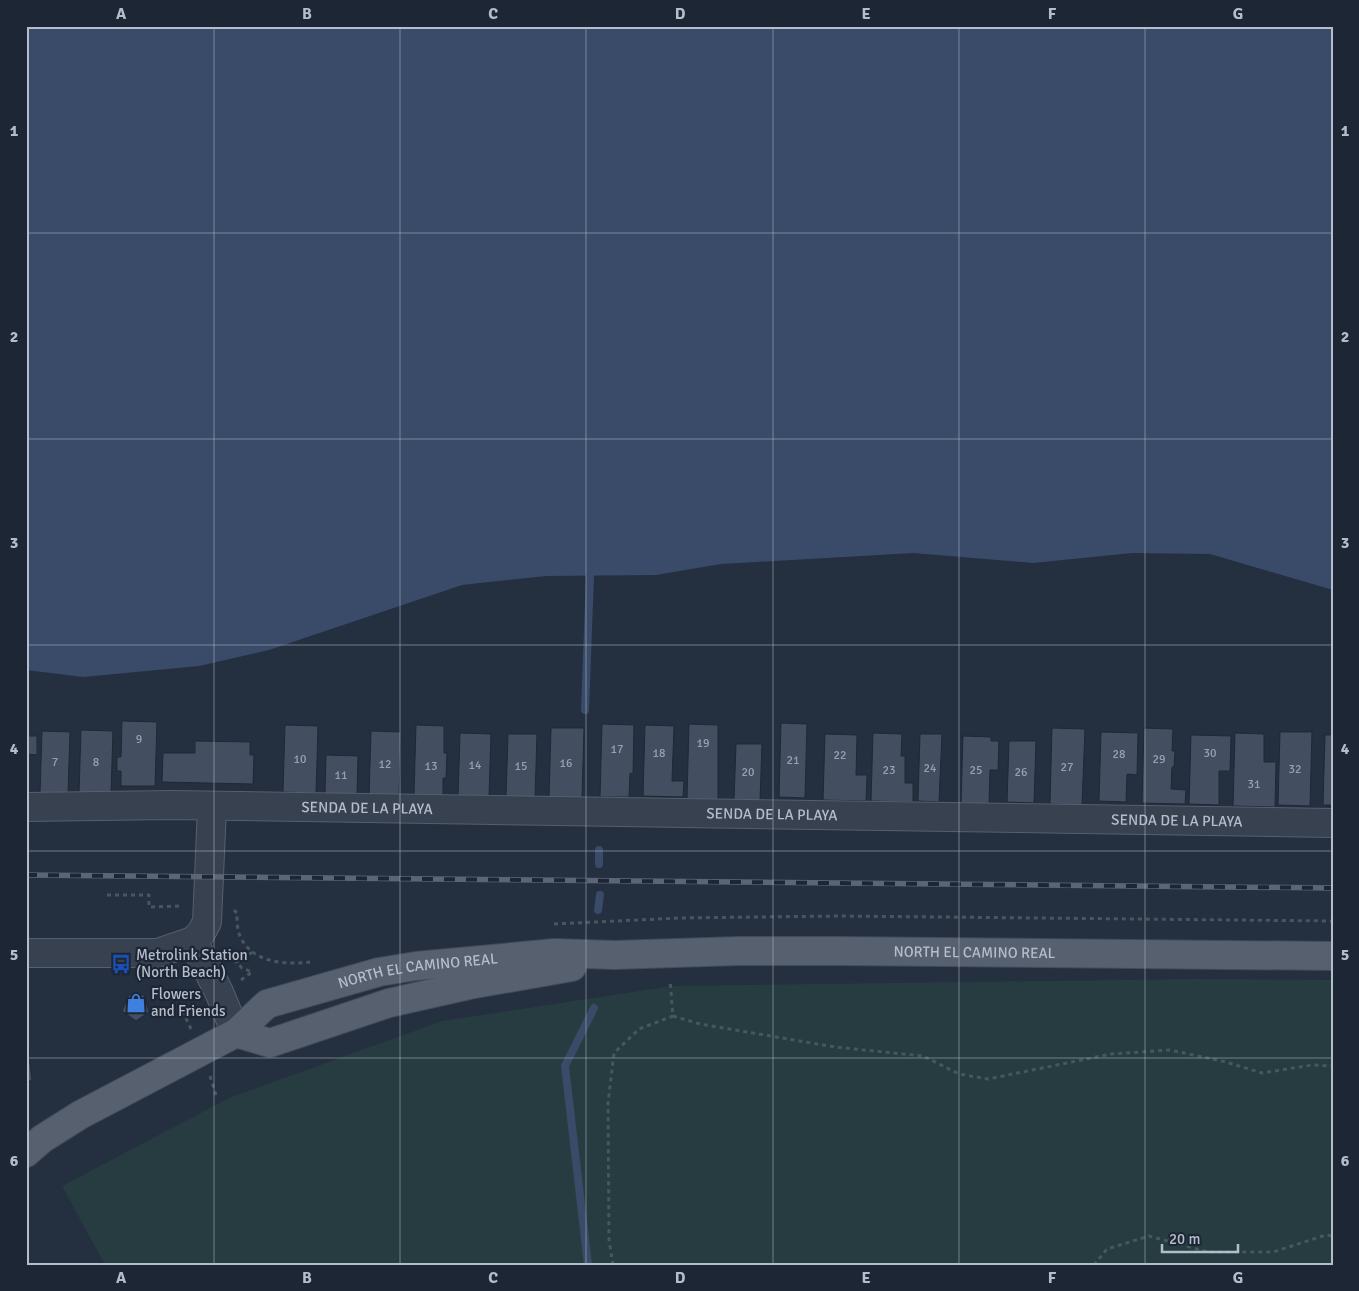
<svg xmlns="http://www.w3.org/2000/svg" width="1359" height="1291" font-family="Signika,sans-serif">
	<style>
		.green { fill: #263c40 }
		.water { fill: #394b68 }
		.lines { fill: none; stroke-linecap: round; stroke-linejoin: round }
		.stream { stroke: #394b68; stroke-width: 8 }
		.building { fill: #434f61; stroke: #1f2836 }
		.minor-casing { stroke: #565f6d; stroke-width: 30 }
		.tertiary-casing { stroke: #565f6d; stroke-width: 30 }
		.primary-casing { stroke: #424a58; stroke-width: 30 }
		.path { stroke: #44595d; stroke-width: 3; stroke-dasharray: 4 4; stroke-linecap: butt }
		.minor { stroke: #38414f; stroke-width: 28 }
		.tertiary { stroke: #38414f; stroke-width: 28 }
		.primary { stroke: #56606f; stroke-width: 28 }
		.rail-casing { stroke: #5a6576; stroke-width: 5.5 }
		.rail { stroke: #1d2634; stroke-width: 4; stroke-dasharray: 11; stroke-linecap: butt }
		.grid { fill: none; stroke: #b5bcca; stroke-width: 1; stroke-opacity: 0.55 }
		.labels { text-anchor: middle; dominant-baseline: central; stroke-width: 4.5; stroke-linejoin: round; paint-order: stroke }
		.number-label { font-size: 12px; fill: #98a1b0 }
		.street-label { font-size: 15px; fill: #b5bcca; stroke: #1d2634 }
		.poi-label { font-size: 15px; fill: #b5bcca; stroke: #1d2634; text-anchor: start }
		.neatline { fill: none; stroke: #b5bcca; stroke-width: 2 }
		.grid-label { font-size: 16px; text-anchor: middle; font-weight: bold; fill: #b5bcca }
	</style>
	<rect width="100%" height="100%" fill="#242f3f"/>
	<!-- green -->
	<polygon class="green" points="1195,979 1333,980 1333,1265 105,1265 62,1186 229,1098 442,1021 672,986"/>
	<!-- water -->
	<polygon class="water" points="26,26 1333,26 1333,590 1210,554 1132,553 1033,563 913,553 721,564 656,575 546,576 462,585 269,650 199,666 83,677 26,670"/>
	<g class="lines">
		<!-- stream -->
		<g class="stream">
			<polyline points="585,710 590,576"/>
			<polyline points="599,850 599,864"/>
			<polyline points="598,910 600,895"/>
			<polyline points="588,1265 565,1066 594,1008"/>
		</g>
	</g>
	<!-- building -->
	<g class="building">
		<polygon points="122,721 157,722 155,786 121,786 121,771 117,771 117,757 121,757"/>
		<polygon points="781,723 807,724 805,798 779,797"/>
		<polygon points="602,724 634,725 633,774 630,773 629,797 600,797"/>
		<polygon points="689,724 718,725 718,800 687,799"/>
		<polygon points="285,725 318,726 316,793 283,792"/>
		<polygon points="416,725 444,726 444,753 447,753 446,778 443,778 443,796 414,795"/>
		<polygon points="645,725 674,726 672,781 684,781 683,797 643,796"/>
		<polygon points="26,726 27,736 37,736 37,755 27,754 26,763"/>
		<polygon points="551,728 584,728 582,799 549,798"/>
		<polygon points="1052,728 1085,729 1082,805 1050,804"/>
		<polygon points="1144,728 1173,729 1172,751 1175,751 1174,767 1172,767 1171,789 1186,790 1185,804 1142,803"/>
		<polygon points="81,730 113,731 111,794 79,793"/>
		<polygon points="42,731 70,732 68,794 40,793"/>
		<polygon points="371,731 401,732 399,796 369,795"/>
		<polygon points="1101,732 1138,733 1137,775 1127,774 1126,802 1099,801"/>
		<polygon points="1280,732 1312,732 1310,806 1278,805"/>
		<polygon points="460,733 491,734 489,797 458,797"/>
		<polygon points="873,733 902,734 901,756 905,756 905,783 913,783 913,802 871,801"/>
		<polygon points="1235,733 1264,734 1264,762 1276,762 1275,807 1233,806"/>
		<polygon points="508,734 537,734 535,798 506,797"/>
		<polygon points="825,734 857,735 856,775 867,775 866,801 823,800"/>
		<polygon points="920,734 942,734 939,802 918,801"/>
		<polygon points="1191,735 1231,736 1230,771 1219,771 1219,805 1189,804"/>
		<polygon points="1325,735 1333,735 1333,805 1323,805"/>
		<polygon points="963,736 991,737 991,741 999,741 998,770 990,770 989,804 961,803"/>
		<polygon points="195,741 250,742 250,755 254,755 253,784 162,782 163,753 195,753"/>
		<polygon points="1009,741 1036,741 1034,803 1007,802"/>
		<polygon points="736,744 762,744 760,801 734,800"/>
		<polygon points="326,755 358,756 357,795 325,794"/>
		<polygon points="129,995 144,995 149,1012 136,1021 122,1011"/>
		<polygon points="26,1029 32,1081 26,1081"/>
	</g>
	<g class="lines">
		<defs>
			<g id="minor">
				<path id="s1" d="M 26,807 L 172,805 L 1333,823"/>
				<polyline points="26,953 158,953 193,941"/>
			</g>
			<polyline id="tertiary" points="212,807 207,922 201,933 193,941 219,992 236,1033"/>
			<g id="primary">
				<polyline points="236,1033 270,1043 389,1003 469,985 572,967"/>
				<path id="s2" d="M 26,1153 L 42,1139 L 80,1115 L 236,1033 L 267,1004 L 379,972 L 416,966 L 555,953 L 614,955 L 739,951 L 839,951 L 1333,956"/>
			</g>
		</defs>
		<!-- minor casing -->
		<use href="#minor" class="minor-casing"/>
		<!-- tertiary casing -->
		<use href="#tertiary" class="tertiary-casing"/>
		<!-- primary casing -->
		<use href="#primary" class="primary-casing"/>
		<!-- path -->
		<g class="path">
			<polyline points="107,895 149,895 149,907 182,906"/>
			<path d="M 234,910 L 237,913 C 237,920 237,930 240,936 C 252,963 285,965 310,962"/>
			<polyline points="554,924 679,918 840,916 1333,921"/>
			<polyline points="241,980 252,972 242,968 236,962 253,952"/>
			<polyline points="673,1016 700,1024 835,1047 923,1056 959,1074 988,1079 1111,1054 1170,1050 1226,1062 1262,1073 1312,1065 1333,1066"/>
			<polyline points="191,1029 184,1014 197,1006"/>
			<polyline points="210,1076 216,1095"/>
			<polyline points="613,1265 609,1240 608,1103 614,1053 639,1029 673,1016 670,980"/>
			<polyline points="1094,1265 1107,1249 1149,1236 1208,1252 1273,1252 1326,1235 1333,1236"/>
		</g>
		<!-- minor -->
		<use href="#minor" class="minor"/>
		<!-- tertiary -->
		<use href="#tertiary" class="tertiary"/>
		<!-- primary -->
		<use href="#primary" class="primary"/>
		<defs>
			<polyline id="rail" points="26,875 1333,888"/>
		</defs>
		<!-- rail casing -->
		<use href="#rail" class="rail-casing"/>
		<!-- rail -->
		<use href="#rail" class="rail"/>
	</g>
	<!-- grid -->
	<path class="grid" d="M 214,26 L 214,1265M 400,26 L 400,1265M 586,26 L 586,1265M 773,26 L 773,1265M 959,26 L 959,1265M 1145,26 L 1145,1265M 26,233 L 1333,233M 26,439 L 1333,439M 26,645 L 1333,645M 26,851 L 1333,851M 26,1058 L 1333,1058"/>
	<!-- icons -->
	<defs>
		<symbol id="bus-bare" viewBox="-9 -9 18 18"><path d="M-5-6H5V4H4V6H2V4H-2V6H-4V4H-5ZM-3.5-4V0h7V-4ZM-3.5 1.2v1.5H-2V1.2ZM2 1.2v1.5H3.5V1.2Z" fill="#1a4fb4" stroke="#1d2634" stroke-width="2.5" paint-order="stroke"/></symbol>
		<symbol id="shop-bare" viewBox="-9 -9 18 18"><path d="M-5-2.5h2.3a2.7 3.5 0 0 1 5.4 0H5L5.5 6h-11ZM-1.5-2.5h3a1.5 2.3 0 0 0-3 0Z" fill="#3f7fe0" stroke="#1d2634" stroke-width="2.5" paint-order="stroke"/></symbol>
	</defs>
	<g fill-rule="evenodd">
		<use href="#bus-bare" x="107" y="950" width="28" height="28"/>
		<use href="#shop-bare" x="122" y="989" width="28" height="28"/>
	</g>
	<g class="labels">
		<!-- number labels -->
		<g class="number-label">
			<text x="139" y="739">9</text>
			<text x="703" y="743">19</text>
			<text x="617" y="749">17</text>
			<text x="659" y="753">18</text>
			<text x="1210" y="753">30</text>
			<text x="1119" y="754">28</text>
			<text x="840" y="755">22</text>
			<text x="300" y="759">10</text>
			<text x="1159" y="759">29</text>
			<text x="793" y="760">21</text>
			<text x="55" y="762">7</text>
			<text x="96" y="762">8</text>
			<text x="566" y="763">16</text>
			<text x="385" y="764">12</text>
			<text x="475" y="765">14</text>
			<text x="431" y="766">13</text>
			<text x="521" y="766">15</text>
			<text x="1067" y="767">27</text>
			<text x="930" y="768">24</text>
			<text x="1295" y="769">32</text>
			<text x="889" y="770">23</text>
			<text x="976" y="770">25</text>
			<text x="748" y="772">20</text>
			<text x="1021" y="772">26</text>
			<text x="341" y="775">11</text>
			<text x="1254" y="784">31</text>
		</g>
		<!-- street labels -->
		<g class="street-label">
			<text stroke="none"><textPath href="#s1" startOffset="341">SENDA DE LA PLAYA</textPath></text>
			<text stroke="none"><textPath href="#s1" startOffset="746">SENDA DE LA PLAYA</textPath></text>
			<text stroke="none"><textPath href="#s1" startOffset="1151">SENDA DE LA PLAYA</textPath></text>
			<text stroke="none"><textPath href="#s2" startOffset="998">NORTH EL CAMINO REAL</textPath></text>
			<text stroke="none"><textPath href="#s2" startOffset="440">NORTH EL CAMINO REAL</textPath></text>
		</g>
		<!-- poi labels -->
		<g class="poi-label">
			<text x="136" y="955">Metrolink Station<tspan x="136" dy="17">(North Beach)</tspan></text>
			<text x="151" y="994">Flowers<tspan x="151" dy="17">and Friends</tspan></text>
		</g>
	</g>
	<!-- border -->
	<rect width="1359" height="1291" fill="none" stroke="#1d2634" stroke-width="55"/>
	<!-- scale -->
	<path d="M1162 1244v8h76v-8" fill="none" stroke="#b5bcca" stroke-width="2.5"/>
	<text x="1169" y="1244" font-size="15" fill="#b5bcca" stroke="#1d2634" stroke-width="4" paint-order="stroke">20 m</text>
	<rect x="28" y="28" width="1304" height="1236" class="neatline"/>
	<g class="grid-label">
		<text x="121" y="19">A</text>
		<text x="307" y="19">B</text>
		<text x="493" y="19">C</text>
		<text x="680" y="19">D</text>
		<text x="866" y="19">E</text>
		<text x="1052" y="19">F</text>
		<text x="1238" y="19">G</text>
		<text x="14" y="136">1</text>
		<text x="1345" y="136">1</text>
		<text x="14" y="342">2</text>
		<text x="1345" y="342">2</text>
		<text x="14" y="548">3</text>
		<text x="1345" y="548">3</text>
		<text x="14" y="754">4</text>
		<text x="1345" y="754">4</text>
		<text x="14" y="960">5</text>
		<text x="1345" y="960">5</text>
		<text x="14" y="1166">6</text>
		<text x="1345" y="1166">6</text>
		<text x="121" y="1283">A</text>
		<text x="307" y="1283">B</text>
		<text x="493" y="1283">C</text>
		<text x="680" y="1283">D</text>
		<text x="866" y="1283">E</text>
		<text x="1052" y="1283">F</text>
		<text x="1238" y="1283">G</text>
	</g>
</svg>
